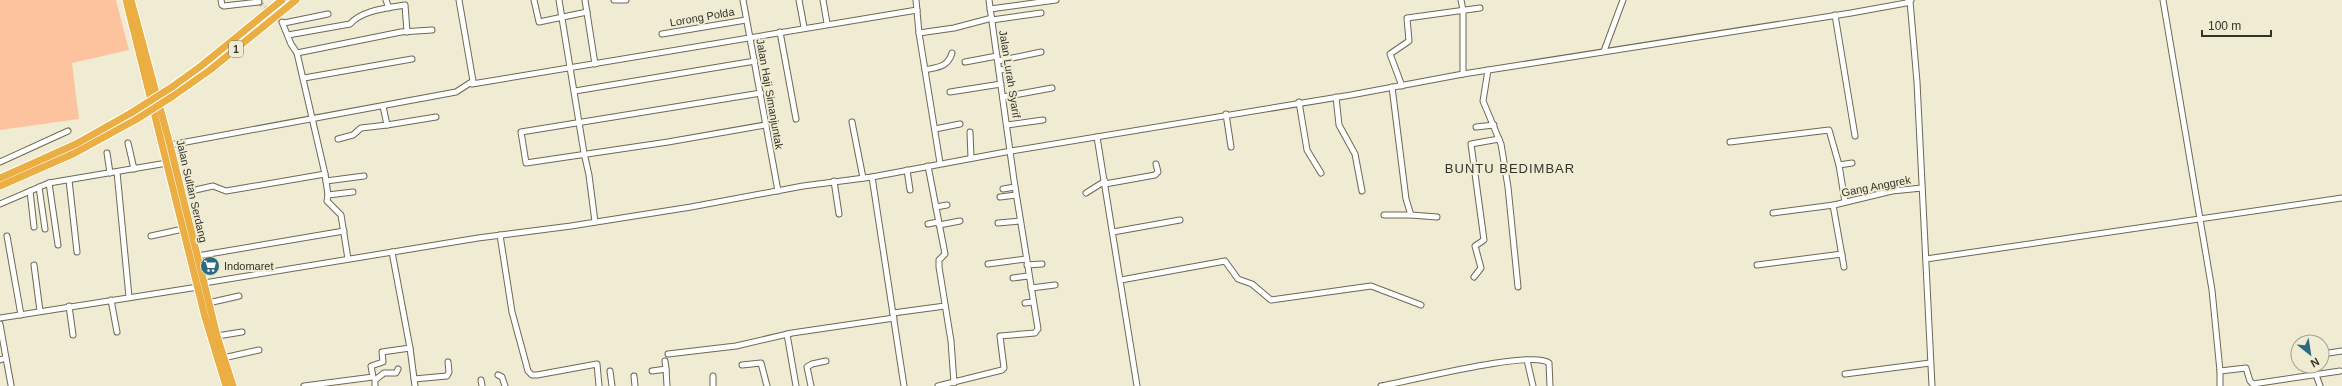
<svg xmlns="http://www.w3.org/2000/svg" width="2342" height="386" font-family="Arial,sans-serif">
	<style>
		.green { fill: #fdc39f }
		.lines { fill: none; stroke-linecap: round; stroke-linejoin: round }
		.minor-tunnel { stroke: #cac7b1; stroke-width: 5; stroke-dasharray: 5 2.5; stroke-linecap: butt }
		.minor-casing { stroke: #6c6954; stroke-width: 7 }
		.highway-casing { stroke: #fff; stroke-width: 9 }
		.minor { stroke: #fff; stroke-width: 5 }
		.highway { stroke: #ebae43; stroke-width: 7 }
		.highway-bridge-casing { stroke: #fff; stroke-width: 9; stroke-linecap: butt }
		.highway-bridge { stroke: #ebae43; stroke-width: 7 }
		.labels { text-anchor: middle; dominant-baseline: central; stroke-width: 4; stroke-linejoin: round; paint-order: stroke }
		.shield { fill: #efecd3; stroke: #6c6a5d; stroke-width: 1 }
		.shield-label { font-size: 10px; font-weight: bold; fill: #34332a }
		.street-label { font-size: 11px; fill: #34332a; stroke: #efecd3 }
		.poi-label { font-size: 11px; fill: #34332a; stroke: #efecd3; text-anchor: start }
		.quarter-label { font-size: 13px; letter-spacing: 1px; fill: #34332a; stroke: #efecd3 }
	</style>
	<rect width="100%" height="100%" fill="#efecd3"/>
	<!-- green -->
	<polygon class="green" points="0,0 116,0 129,50 72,63 79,119 0,130"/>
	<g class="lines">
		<!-- minor-tunnel -->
		<polyline class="minor-tunnel" points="259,2 282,22"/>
		<defs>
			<g id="minor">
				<polyline points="221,0 222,5 224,6 259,2"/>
				<polyline points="386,0 389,8"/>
				<polyline points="534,0 539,22 587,12"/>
				<polyline points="559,0 584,153 589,175 595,222"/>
				<polyline points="585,0 595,64"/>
				<polyline points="614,0 626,0"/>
				<polyline points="743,0 778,191"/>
				<polyline points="799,0 804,27"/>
				<polyline points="823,0 827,23"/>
				<polyline points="916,0 919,33"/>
				<polyline points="1461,0 1463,10 1463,74"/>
				<polyline points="2163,0 2212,290 2220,371"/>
				<polyline points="1910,1 1917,82 1932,386"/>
				<polyline points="990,9 1056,0"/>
				<polyline points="1835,15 1855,136"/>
				<polyline points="992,20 1041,13"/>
				<polyline points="282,22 291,44 297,53 325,174 328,195 327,201 341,215 348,259"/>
				<polyline points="284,23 328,14"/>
				<polyline points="780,32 796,119"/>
				<polyline points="662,34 746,20"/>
				<path d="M 288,35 L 350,24 C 362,10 388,8 405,5 L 407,32"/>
				<polyline points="1604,51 1623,0"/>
				<polyline points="297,53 401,32 432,30"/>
				<polyline points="998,61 1041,52"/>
				<polyline points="965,62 997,56"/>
				<path d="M 925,70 C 938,67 948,67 952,53"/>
				<polyline points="999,70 1009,69"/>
				<polyline points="1488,70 1483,101 1501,144 1508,187 1518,287"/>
				<polyline points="304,78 412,59"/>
				<polyline points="472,84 917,10"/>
				<polyline points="1402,86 1390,54 1409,41 1407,18 1480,8"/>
				<polyline points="1392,87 1406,199 1411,215 1437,217"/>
				<polyline points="575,91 755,61"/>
				<polyline points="950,92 1001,84"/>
				<polyline points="761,93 521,132 526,163 668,142 765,125"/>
				<polyline points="1003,97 1052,88"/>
				<polyline points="1336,97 1339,125 1355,154 1362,191"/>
				<polyline points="1299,102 1307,150 1321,173"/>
				<polyline points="383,106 387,125 436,117"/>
				<polyline points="1226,114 1231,147"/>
				<polyline points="852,122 863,178"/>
				<polyline points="1007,125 1043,120"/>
				<polyline points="1476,127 1494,125"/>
				<polyline points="935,129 960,124"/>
				<polyline points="970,132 971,158"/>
				<polyline points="1097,137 1137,386"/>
				<polyline points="338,139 353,135 361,128 387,125"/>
				<polyline points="1730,142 1829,130 1839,165 1845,202"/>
				<polyline points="128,143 134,169"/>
				<polyline points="170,145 456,92 473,81 459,0"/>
				<polyline points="107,153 110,173"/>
				<polyline points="0,162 68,131"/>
				<polyline points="940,163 919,33 954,28 992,18"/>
				<polyline points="1839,165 1852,163"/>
				<polyline points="928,166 945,254 939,260 939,267 951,341 954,383"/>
				<polyline points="907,170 910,190"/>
				<polyline points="117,172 129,297"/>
				<polyline points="872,177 904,386"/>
				<polyline points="69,180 77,252"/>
				<polyline points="326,181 364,176"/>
				<polyline points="834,181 839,214"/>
				<polyline points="49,183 58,245"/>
				<polyline points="1105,184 1155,175 1158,172 1156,164"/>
				<polyline points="39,187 45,229"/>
				<polyline points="1003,189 1015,187"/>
				<polyline points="30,191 34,227"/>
				<polyline points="182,193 213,186 226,191 325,174"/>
				<polyline points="1086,193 1105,181"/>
				<polyline points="328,195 353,192"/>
				<polyline points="1000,197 1016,195"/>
				<polyline points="0,204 49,183 167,163"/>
				<polyline points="1833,205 1844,267"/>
				<polyline points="936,207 947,205"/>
				<polyline points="1773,213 1834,205 1892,191 1922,188"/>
				<polyline points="1384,215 1411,215"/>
				<polyline points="998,223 1020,221"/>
				<polyline points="928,224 938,222"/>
				<polyline points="939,225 960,221"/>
				<polyline points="1113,232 1180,220"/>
				<polyline points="500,235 512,312 528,371 532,375 537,375 597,364 599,386"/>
				<polyline points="7,236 21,315"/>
				<polyline points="151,236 183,229"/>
				<polyline points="392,252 410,348 415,386"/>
				<polyline points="197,256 344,231"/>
				<polyline points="1926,259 2342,198"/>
				<polyline points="988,264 1026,259"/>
				<polyline points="34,265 40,311"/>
				<polyline points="1027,265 1042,264"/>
				<polyline points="1757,265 1842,254"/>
				<polyline points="1474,277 1481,268 1475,246 1484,240 1471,144 1499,139"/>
				<polyline points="1013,278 1028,276"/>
				<polyline points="1121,280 1225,261 1238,279 1252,284 1271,300 1371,286 1421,305"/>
				<polyline points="204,283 478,238 571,226 691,207 803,186 872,177 1011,151 1351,95 1463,74 1851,13 1906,3 1911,0"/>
				<polyline points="1031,288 1055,285"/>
				<polyline points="111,300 117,332"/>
				<polyline points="208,303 239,296"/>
				<polyline points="1025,303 1033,302"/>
				<polyline points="69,306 73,335"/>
				<polyline points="893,313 945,306"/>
				<polyline points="0,318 198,287"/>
				<polyline points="0,324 6,358 0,360"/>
				<polyline points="787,334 796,386"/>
				<polyline points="217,336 242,332"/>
				<polyline points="668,354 736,346 792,333 894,318"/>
				<polyline points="2322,354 2342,351"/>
				<polyline points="6,358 11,385"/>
				<polyline points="223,358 259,350"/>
				<polyline points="1527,360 1533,386"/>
				<polyline points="665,361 666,369"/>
				<polyline points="742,365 761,363 767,386"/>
				<polyline points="2313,366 2320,386"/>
				<polyline points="610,371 612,386"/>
				<polyline points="652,371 666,369 667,386"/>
				<polyline points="1845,374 1930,363"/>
				<polyline points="498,375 502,377 505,386"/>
				<polyline points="634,376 635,386"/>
				<polyline points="713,376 713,386"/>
				<polyline points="414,379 447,376 449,372 448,362"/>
				<polyline points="481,380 482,386"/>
				<polyline points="304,386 373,377 371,366 383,362 382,352 410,348"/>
				<polyline points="375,386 375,380 384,373 396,373 398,369"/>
				<polyline points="811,386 807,367 812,364 826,361"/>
				<polyline points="938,386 1002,370 1004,368 1000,336 1035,333 1038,329 1014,180 989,0"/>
				<path d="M 1381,386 C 1407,382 1533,349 1549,363 L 1550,386"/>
				<polyline points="2220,386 2220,371 2246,368 2250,381 2253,384 2340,371"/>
			</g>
			<g id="highway">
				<polyline points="126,0 205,317 226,386"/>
				<polyline points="131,0 170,145 217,336 233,386"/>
				<polyline points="172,87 201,66 282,0"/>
				<polyline points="173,96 210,70 296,0"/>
				<polyline points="0,178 76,144 131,113"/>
				<polyline points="0,186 75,153 137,119"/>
			</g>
		</defs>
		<!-- minor casing -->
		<use href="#minor" class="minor-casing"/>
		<!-- highway casing -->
		<use href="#highway" class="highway-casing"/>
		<!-- minor -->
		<use href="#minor" class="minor"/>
		<!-- highway -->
		<use href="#highway" class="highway"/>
		<defs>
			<g id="highway-bridge">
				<polyline points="131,113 172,87"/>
				<polyline points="137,119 173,96"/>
			</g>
		</defs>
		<!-- highway-bridge casing -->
		<use href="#highway-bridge" class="highway-bridge-casing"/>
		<!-- highway-bridge -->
		<use href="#highway-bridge" class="highway-bridge"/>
	</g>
	<!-- icons -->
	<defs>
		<symbol id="supermarket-disc" viewBox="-11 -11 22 22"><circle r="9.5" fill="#2c6b80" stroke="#efecd3"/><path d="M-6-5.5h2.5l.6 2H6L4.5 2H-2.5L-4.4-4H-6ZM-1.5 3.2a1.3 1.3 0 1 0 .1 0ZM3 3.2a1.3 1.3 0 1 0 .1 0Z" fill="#fff"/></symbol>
	</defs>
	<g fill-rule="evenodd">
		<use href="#supermarket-disc" x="199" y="255" width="22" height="22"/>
	</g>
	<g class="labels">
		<!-- shield labels -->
		<rect class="shield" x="229" y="41" width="14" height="16" rx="3"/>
		<g class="shield-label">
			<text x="236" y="49">1</text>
		</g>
		<!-- street labels -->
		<g class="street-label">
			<text transform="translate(702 17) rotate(-10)">Lorong Polda</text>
			<text transform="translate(1010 74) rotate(81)">Jalan Lurah Syarif</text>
			<text transform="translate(770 94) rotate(80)">Jalan Haji Simanjuntak</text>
			<text transform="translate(1876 186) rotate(-11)">Gang Anggrek</text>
			<text transform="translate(192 191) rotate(77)">Jalan Sultan Serdang</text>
		</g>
		<!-- poi labels -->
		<g class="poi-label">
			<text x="224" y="266">Indomaret</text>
		</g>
		<!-- quarter labels -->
		<g class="quarter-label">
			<text x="1510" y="168">BUNTU BEDIMBAR</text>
		</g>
	</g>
	<!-- north arrow -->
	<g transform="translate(2310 354) rotate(150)"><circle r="19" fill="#efecd3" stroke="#a4a28f"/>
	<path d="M0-3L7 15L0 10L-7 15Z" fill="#2c6b80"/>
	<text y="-6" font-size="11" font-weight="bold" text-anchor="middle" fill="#34332a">N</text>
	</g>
	<!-- scale -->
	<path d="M2202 30v6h69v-6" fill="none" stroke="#34332a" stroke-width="2"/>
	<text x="2208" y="30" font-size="12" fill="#34332a" stroke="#efecd3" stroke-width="3" paint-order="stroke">100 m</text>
</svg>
